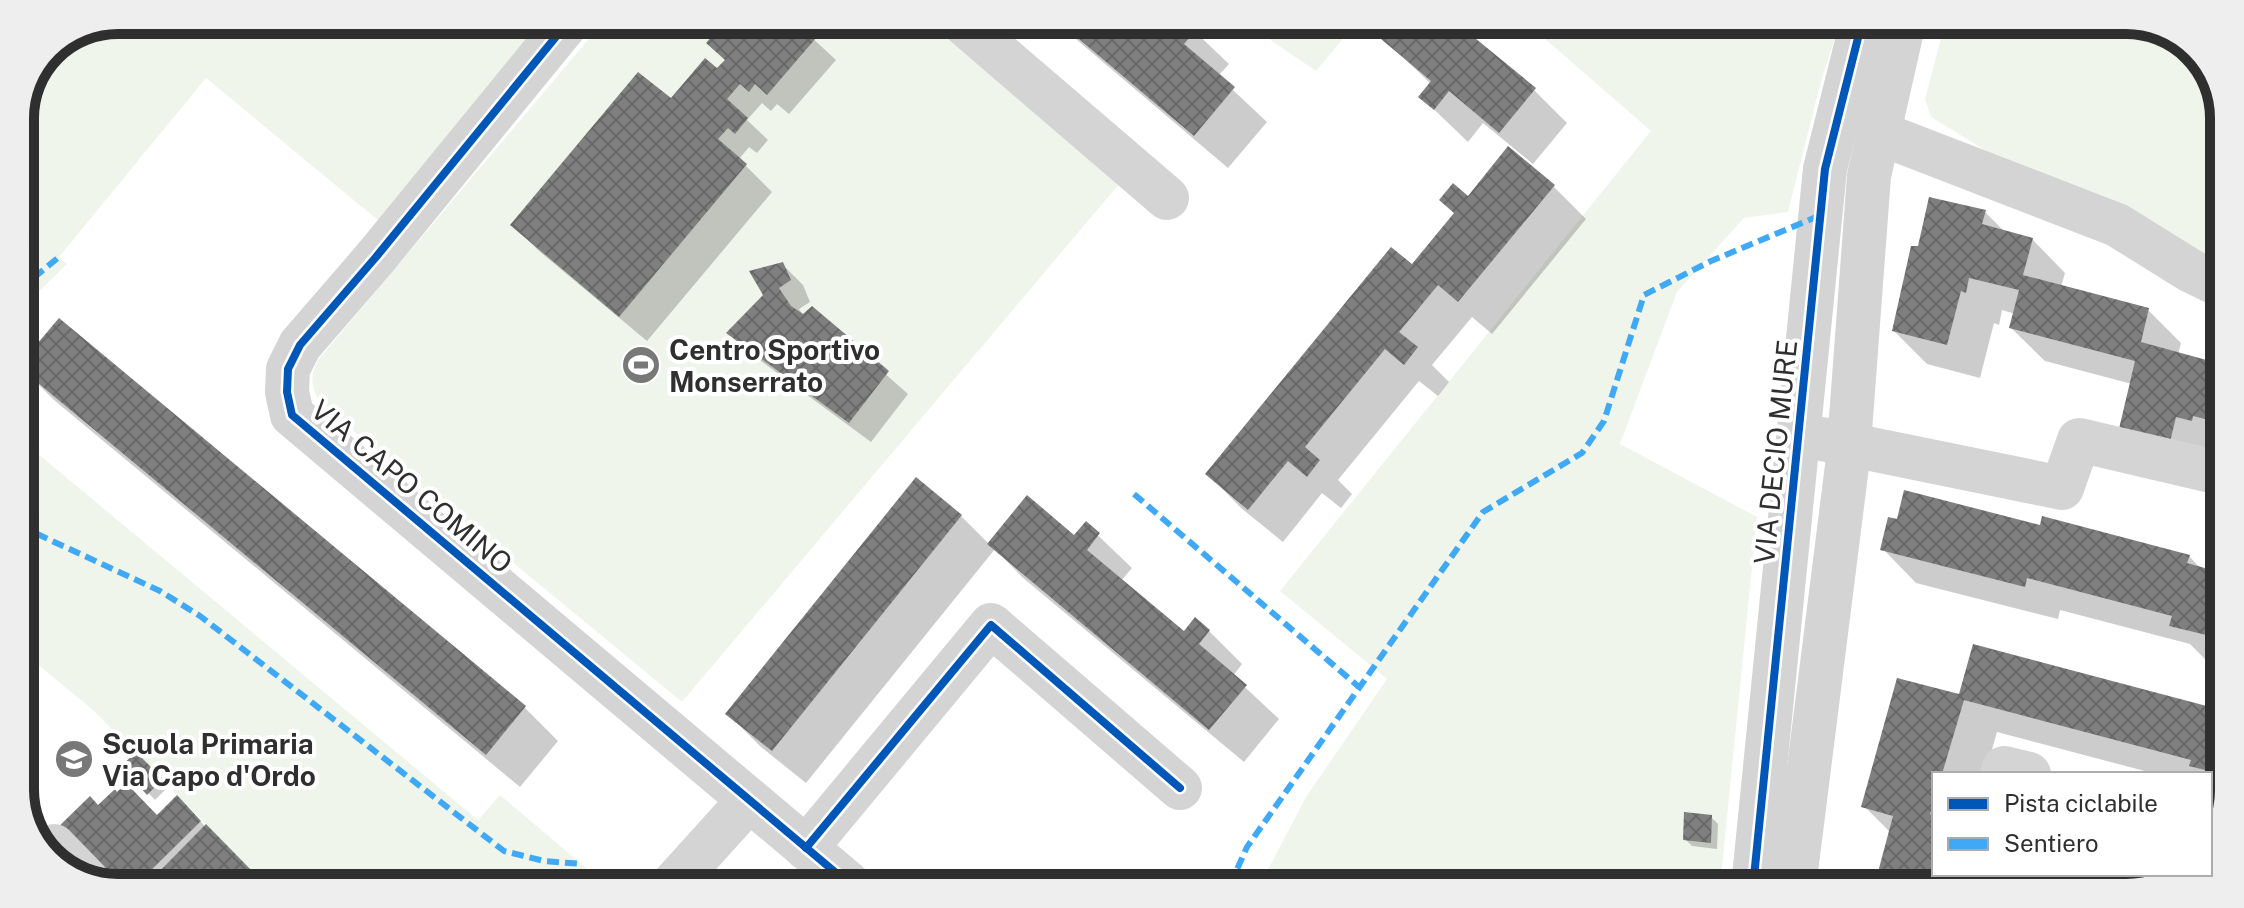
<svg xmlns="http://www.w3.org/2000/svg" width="2244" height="908" font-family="'Public Sans',sans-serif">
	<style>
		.grass { fill: #f0f5ec }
		.park { fill: url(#park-tufts) }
		.shadow { fill: #0003 }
		.building { fill: url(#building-cross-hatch) }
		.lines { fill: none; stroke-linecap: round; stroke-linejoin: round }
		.minor { stroke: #d4d4d4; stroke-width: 44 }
		.quiet { stroke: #3fa9f5; stroke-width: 6; stroke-dasharray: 12 6; stroke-linecap: butt }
		.cycleway-casing { stroke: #fff; stroke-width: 13 }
		.cycleway { stroke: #0057b8; stroke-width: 8 }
		.labels { text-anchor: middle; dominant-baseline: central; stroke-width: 8; stroke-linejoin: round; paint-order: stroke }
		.poi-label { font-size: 28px; font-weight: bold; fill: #2f2f2f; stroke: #fff; text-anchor: start }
		.street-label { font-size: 28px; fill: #2f2f2f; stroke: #fff }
		.rim { fill: none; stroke: #2f2f2f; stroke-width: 10 }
	</style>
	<defs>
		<pattern id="park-tufts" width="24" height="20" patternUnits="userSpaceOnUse" patternTransform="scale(2)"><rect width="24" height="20" fill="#f0f5ec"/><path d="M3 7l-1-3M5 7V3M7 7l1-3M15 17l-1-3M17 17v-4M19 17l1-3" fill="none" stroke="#ced2cb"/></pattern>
		<pattern id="building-cross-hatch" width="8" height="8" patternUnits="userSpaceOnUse" patternTransform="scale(2)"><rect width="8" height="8" fill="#7f7f7f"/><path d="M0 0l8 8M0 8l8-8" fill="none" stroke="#686868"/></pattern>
	</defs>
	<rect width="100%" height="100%" fill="#fff"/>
	<!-- grass -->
	<g class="grass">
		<polygon points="118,20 545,22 379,221 206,78 59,257 67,264 20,310 20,112 49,48"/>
		<path d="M 603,22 L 928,23 L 1119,184 L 682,702 L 323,406 C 311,390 309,377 318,360 Z"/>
		<polygon points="1247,24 1355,24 1316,71"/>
		<polygon points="1529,25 1839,26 1821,81 1788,212 1744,218 1677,292 1620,444 1757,517 1720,887 1260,885 1306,797 1387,679 1280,591 1651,131"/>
		<polygon points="1944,27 2163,27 2204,59 2224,111 2222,296 1931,117 1925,99"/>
		<polygon points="20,439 478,820 500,795 604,883 262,881 93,710 20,650"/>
	</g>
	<!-- park -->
	<polygon class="park" points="1995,874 2094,874 2090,888 1991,888"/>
	<!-- shadow -->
	<g class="shadow">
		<polygon points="795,22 836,60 789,114 777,104 771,111 762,103 747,120 768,140 757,153 749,147 739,159 772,192 647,341 539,251 513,225 689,117 718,71"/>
		<polygon points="1057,23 1156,24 1170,36 1180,24 1187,24 1229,64 1218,76 1267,122 1228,168"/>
		<polygon points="1396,25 1456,25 1534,90 1567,123 1533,164 1483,123 1468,142 1421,97 1431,84 1384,39"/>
		<polygon points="1553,186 1586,219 1492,334 1472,317 1432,365 1449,382 1438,396 1419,381 1338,480 1352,494 1341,508 1322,493 1283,542 1241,508 1208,474 1412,267 1468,198"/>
		<polygon points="1985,212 2005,232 2032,239 2065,273 2061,287 2148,310 2181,343 2178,355 2221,366 2220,452 2154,465 2132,384 2045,361 2011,328 2015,314 2002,310 1999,325 1994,323 1980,378 1927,364 1894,331 1919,248"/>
		<polygon points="782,264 803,285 810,302 799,309 804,316 812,309 908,394 871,442 750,353 729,333 766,295"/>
		<polygon points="59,321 525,708 558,741 520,787 54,400 21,367"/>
		<polygon points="916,480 961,516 989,544 1075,538 1086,524 1132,568 1121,581 1184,634 1209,631 1242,664 1233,676 1279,719 1244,762 1022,577 995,549 806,783 761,747 728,714"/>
		<polygon points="2042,528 2189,556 2201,569 2219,574 2218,662 2205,659 2190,644 2060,610 2058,619 1916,583 1883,549"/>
		<polygon points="1961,697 2218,711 2217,791 2210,788 2210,774 2156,774 1997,732 1985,774 1934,774 1934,874 1989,874 1985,887 1876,887 1891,833 1864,806"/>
		<polygon points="20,750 38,769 20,791"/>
		<polygon points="136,754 168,787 155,800 124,767"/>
		<polygon points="177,798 260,881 120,881 98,807 157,818"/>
		<polygon points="1711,817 1718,824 1717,849 1692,846 1685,839"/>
	</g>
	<!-- building -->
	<g class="building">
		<polygon points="724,22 798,22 816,38 767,95 755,84 749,92 740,84 727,99 748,118 735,134 728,128 718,139 747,164 619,317 510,225 638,72 671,98 705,58 717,68 725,60 706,43"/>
		<polygon points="1060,23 1159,24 1170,33 1178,24 1190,24 1197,29 1184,44 1235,87 1194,136"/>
		<polygon points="1393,25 1459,25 1536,88 1499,133 1449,91 1434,110 1418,97 1431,81 1381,39"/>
		<polygon points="1508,146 1555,185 1458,302 1438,285 1399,332 1418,347 1404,365 1385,349 1305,447 1320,460 1307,477 1288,461 1248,510 1205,474 1391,247 1412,264 1454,213 1439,200 1453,183 1468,196"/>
		<polygon points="1929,197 1986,210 1982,224 2033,238 2023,275 2149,308 2141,342 2221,364 2221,423 2193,416 2192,421 2176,417 2169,446 2118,433 2135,361 2009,328 2019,290 1969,278 1966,293 1961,291 1947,345 1892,331 1911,246 1918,246"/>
		<polygon points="783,262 791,280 779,288 791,306 803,314 812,306 889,371 849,423 726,333 763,295 749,271"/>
		<polygon points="59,318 526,706 486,755 20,368 20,364"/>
		<polygon points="916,477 962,515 772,751 725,714"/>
		<polygon points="1904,490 2040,525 2042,516 2190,555 2187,563 2219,572 2219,638 2169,626 2172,616 2027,578 2025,587 1880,550 1888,517 1897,519"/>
		<polygon points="1027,495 1074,535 1086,521 1100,533 1087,550 1184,631 1195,617 1210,630 1199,644 1247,685 1209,730 987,544"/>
		<polygon points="1973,644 2218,709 2217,773 2189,766 2191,760 1964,700 1942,774 1934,774 1934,801 1930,814 1934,816 1934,874 1947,874 1943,887 1874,887 1893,816 1861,807 1897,678 1959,694"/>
		<polygon points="136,752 163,779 147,795 121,766"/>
		<polygon points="126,783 157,815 177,795 201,821 140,881 117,881 70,833 50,835 90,796 98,805 115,789 117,792"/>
		<polygon points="1684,812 1712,815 1711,843 1683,840"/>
		<polygon points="206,824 262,881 150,881"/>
	</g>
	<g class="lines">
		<!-- minor -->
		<g class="minor">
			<polyline points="568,22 376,257 300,345 288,369 287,392 292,415 848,883"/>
			<polyline points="963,23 1167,198"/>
			<polyline points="1879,133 2117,225 2191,271 2222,286"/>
			<polyline points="1822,439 2062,488 2079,440 2220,473"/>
			<polyline points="2002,774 2004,768 2029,774"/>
			<polyline points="54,846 88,881"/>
			<polyline points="806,848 991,625 1180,788"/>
			<polyline points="674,883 749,800"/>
			<polyline points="1753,887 1825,169 1861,26"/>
			<polyline points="1794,887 1848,458 1869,176 1903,26"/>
			<polyline points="1974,887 1977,874"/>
			<polyline points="2109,888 2112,874"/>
		</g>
		<!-- quiet -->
		<g class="quiet">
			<polyline points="20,289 59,257"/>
			<polyline points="1134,494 1359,687"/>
			<polyline points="20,526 160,591 200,616 504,851 544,861 582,864"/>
			<polyline points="679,878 684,883"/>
			<polyline points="1230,885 1247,847 1483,512 1582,453 1604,421 1644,295 1711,261 1821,215"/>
		</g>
		<defs>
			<g id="cycleway">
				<polyline points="568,22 376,257 300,345 288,369 287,392 292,415 848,883"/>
				<polyline points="806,848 991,625 1180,788"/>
				<polyline points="1753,887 1825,169 1861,26"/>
			</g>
		</defs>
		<!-- cycleway casing -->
		<use href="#cycleway" class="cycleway-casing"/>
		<!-- cycleway -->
		<use href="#cycleway" class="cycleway"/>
	</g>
	<!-- icons -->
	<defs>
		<symbol id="stadium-disc" viewBox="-11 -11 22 22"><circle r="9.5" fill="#787878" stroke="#fff"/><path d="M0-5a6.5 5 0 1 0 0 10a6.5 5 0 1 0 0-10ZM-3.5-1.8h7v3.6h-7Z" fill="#fff"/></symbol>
		<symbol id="school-disc" viewBox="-11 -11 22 22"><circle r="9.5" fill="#787878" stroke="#fff"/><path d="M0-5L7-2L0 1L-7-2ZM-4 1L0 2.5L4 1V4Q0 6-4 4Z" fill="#fff"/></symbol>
	</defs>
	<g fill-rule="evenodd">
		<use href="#stadium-disc" x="619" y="343" width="44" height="44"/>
		<use href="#school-disc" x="52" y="737" width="44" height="44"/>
	</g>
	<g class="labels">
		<!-- poi labels -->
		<g class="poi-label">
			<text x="669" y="349">Centro Sportivo<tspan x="669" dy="32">Monserrato</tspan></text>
			<text x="102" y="743">Scuola Primaria<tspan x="102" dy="32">Via Capo d'Ordo</tspan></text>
		</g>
		<!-- street labels -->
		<g class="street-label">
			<text transform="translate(1775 452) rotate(-84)">VIA DECIO MURE</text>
			<text transform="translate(412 486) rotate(40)">VIA CAPO COMINO</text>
		</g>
	</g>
	<!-- crop -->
	<path d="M0 0H2244V908H0ZM118 34H2126A84 84 0 0 1 2210 118V790A84 84 0 0 1 2126 874H118A84 84 0 0 1 34 790V118A84 84 0 0 1 118 34Z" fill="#eee" fill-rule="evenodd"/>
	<path class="rim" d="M118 34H2126A84 84 0 0 1 2210 118V790A84 84 0 0 1 2126 874H118A84 84 0 0 1 34 790V118A84 84 0 0 1 118 34Z"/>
	<!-- legend -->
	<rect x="1932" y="772" width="280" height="104" fill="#ffffff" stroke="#acacac" stroke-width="2"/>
	<rect x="1948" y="798" width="40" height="12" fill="#0057b8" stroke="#acacac" stroke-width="2"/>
	<text x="2004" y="812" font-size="24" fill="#2f2f2f">Pista ciclabile</text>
	<rect x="1948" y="838" width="40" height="12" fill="#3fa9f5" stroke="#acacac" stroke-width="2"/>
	<text x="2004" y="852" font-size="24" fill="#2f2f2f">Sentiero</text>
</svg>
